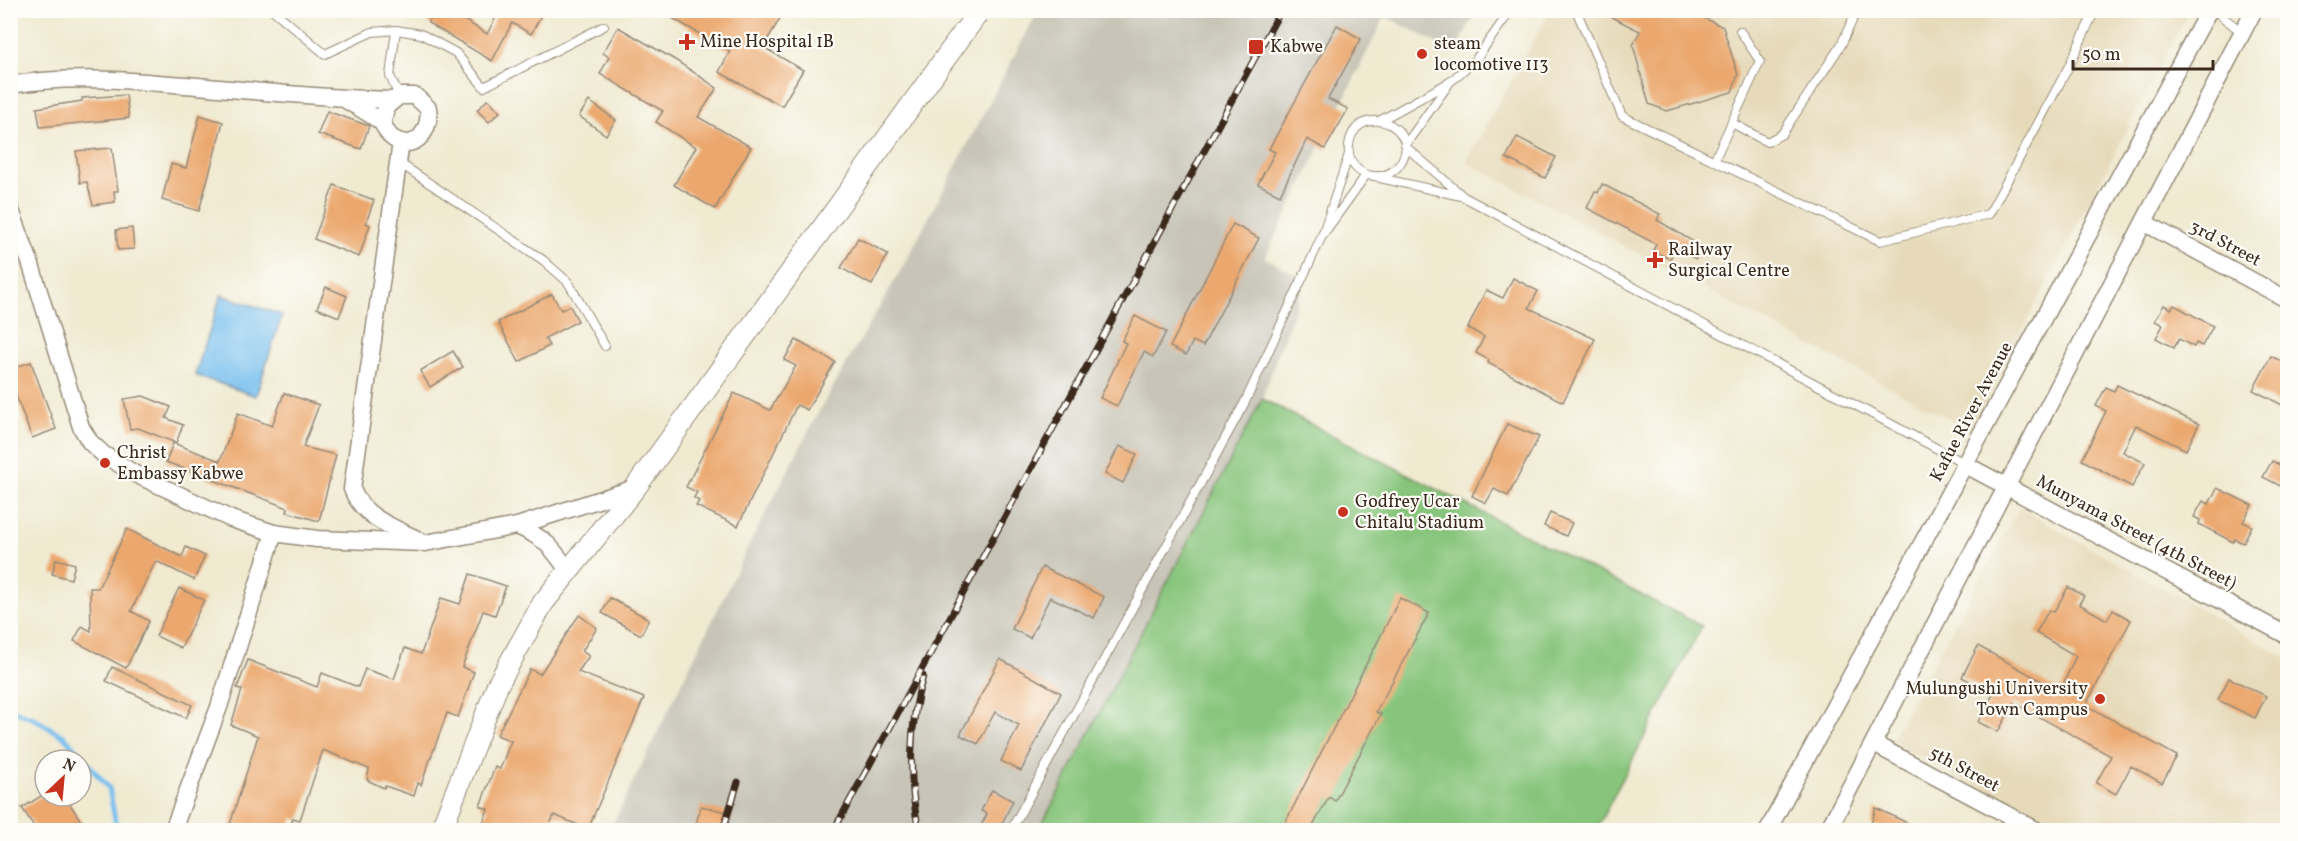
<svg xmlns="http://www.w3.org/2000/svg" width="2298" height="841" font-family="Vollkorn,serif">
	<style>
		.built { fill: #e6daba }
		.industrial { fill: #c8c4b8 }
		.green { fill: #87c57b; stroke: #61784c; stroke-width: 1.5 }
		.water { fill: #77bfef; stroke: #597486; stroke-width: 1.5 }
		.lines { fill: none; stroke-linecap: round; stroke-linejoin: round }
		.stream { stroke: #77bfef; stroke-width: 5 }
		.building { fill: #eba76d }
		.service-casing { stroke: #968a78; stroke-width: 10 }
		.minor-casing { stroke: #968a78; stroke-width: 19 }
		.tertiary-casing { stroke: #968a78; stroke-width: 23 }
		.service { stroke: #fff; stroke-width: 8 }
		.minor { stroke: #fff; stroke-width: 16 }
		.tertiary { stroke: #fff; stroke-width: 21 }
		.rail-casing { stroke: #3b2a1e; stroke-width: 7 }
		.rail { stroke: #fdfcf7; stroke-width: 4.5; stroke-dasharray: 14; stroke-linecap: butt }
		.poi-dot { fill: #c8321e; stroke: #fdfcf7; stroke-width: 2 }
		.labels { text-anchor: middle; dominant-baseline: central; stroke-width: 4.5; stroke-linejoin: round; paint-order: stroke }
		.poi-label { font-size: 18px; fill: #3b2a1e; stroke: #fdfcf7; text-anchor: start }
		.street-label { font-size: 18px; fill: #3b2a1e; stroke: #fdfcf7 }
	</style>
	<rect width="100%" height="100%" fill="#fdfcf7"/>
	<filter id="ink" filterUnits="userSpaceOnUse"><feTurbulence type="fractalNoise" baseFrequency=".0167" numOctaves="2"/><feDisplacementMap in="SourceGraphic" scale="12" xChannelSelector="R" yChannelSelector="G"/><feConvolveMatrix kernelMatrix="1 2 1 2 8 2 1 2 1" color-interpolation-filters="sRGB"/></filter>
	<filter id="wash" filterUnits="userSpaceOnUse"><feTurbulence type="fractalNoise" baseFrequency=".008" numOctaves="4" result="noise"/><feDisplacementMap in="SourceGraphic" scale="24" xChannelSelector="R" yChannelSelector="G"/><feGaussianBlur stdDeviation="1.35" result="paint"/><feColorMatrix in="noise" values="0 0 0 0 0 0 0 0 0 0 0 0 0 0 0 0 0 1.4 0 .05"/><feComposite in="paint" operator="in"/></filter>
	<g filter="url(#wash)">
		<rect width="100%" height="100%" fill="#f0ead1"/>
		<!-- built -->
		<g class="built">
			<polygon points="1550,11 2189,11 1970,430 1466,162"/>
			<polygon points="2019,508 2287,658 2287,830 2061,830 1890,741"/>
		</g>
		<!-- industrial -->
		<polygon class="industrial" points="1038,11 1477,11 1454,52 1385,16 1265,258 1305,279 1262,399 1039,830 610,830 749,545 817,415 902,268"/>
		<!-- green -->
		<polygon class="green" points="1262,399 1702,626 1596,830 1039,830"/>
		<!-- water -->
		<polygon class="water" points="221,295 282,315 256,396 195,375"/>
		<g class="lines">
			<!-- stream -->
			<polyline class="stream" points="10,710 31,717 65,737 109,788 117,830"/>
		</g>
		<g id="blocks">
			<!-- building -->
			<g class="building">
				<polygon points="435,10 448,10 487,34 497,15 490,10 544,10 531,34 512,23 492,61 428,23"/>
				<polygon points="658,10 785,10 763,47 803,70 782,106 719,72 730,51"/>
				<polygon points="1597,10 1702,10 1700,16 1723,27 1738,75 1732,92 1667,111 1649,104 1633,45 1640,31"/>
				<polygon points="1337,25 1361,39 1328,99 1348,109 1325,149 1307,139 1280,195 1258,184 1275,152 1269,149"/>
				<polygon points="618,27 675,60 717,88 698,117 751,147 715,209 674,185 696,147 656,122 663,111 600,74 609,57 603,53"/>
				<polygon points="126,95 129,118 40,127 37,108 82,101 82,98"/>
				<polygon points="488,99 500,112 489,122 477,110"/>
				<polygon points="589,101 616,120 606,135 579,116"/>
				<polygon points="327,111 369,126 361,149 318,134"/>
				<polygon points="200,115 223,122 199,211 162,200 171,164 186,168"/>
				<polygon points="1517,137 1556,157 1545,178 1506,158"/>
				<polygon points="112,148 118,191 114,191 115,202 93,205 87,182 80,183 76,151"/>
				<polygon points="1602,184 1660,214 1657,220 1702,247 1696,259 1675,249 1670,259 1653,251 1656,244 1587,208 1595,191 1598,193"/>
				<polygon points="334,185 374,200 366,223 370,225 359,257 314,239"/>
				<polygon points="1233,224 1259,238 1203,346 1193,341 1186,355 1170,347"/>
				<polygon points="132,228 134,249 118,250 116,230"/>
				<polygon points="858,238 888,254 872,285 841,268"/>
				<polygon points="1513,278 1538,291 1529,308 1595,339 1563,402 1488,363 1489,360 1476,353 1484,337 1468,328 1474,315 1486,290 1503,298"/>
				<polygon points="326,287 347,296 339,317 317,308"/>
				<polygon points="552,294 561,310 570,306 578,321 545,338 549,346 519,362 498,322"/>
				<polygon points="2164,305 2171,309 2174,305 2213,326 2202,346 2196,343 2194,347 2179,339 2174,348 2156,338 2163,325 2155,321"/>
				<polygon points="1135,316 1166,332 1153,357 1144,352 1117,406 1100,398 1126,343 1122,341"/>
				<polygon points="796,340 835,362 807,410 797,405 738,526 696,506 699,501 694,498 697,492 686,487 734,393 770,410 796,366 784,360"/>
				<polygon points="453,351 463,367 430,387 420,371"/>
				<polygon points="2271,356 2288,365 2288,408 2253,390"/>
				<polygon points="31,362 56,429 32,438 10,380 10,369"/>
				<polygon points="2117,385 2199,424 2186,450 2136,425 2123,452 2145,463 2132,487 2082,460 2106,411 2096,406 2106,387 2114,391"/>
				<polygon points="284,393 319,405 303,447 336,455 319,521 287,512 288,508 166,462 173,443 220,461 238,413 272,426"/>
				<polygon points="143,396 171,407 166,418 183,425 176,443 138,428 130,429 124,399"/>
				<polygon points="1507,424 1539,437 1508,496 1494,489 1486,503 1472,496"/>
				<polygon points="1119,446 1137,454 1123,483 1105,474"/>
				<polygon points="2272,461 2288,469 2288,490 2263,477"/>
				<polygon points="2217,488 2252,505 2243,522 2252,526 2243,543 2235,539 2233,542 2199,524 2200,520 2194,517 2203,501 2209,504"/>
				<polygon points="1550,513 1572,523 1566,536 1544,526"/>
				<polygon points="127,529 182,557 186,547 205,556 194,580 156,561 131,611 149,621 126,668 74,641 82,626 91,631 90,588 98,588"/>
				<polygon points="56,559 75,564 71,579 52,574"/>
				<polygon points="1042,567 1104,597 1094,618 1050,597 1030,638 1012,629"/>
				<polygon points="470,574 506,586 495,615 483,611 462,667 474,672 458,717 447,713 421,785 418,783 414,796 385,786 384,788 367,780 369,769 323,750 300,820 293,818 289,831 228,831 258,736 231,725 242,690 237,688 248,660 317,687 322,673 358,687 365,669 394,679 405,648 421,654 441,598 460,604"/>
				<polygon points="2068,587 2084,596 2079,604 2107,620 2113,610 2131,620 2086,705 2177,756 2162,783 2131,766 2116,794 2096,783 2111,756 2014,703 1998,732 1978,722 1993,694 1962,677 1978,646 2060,691 2076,656 2036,633 2049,610 2054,612"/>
				<polygon points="179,588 204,600 181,648 156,636"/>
				<polygon points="610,598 649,619 641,635 602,613"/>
				<polygon points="1400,598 1429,613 1376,712 1381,714 1335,801 1329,797 1310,831 1281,831"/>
				<polygon points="579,615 597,628 582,651 589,656 578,672 644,698 588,829 554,815 547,831 480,831 488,809 480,806 495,767 500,769 511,741 497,735 530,669 540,674"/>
				<polygon points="1000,659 1061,693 1021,771 1001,761 1019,725 995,712 978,744 960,735"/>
				<polygon points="112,667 192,705 186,718 106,681"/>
				<polygon points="2229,678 2266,696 2255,718 2218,700"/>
				<polygon points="992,790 1013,801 998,831 978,831 987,814 981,811"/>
				<polygon points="41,796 65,796 84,826 76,831 37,831 22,808"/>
				<polygon points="701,806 727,812 723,831 694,831"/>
				<polygon points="1876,808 1924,831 1887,831 1871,824"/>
			</g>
		</g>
	</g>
	<g filter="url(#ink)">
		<use href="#blocks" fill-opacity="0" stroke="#968a78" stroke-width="1.5"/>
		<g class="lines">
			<defs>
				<g id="service">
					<polyline points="273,10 325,54 372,32 396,30 421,34 456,53 484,87 604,26"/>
					<polyline points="1576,10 1622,116 1880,241 1989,214 2068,68 2095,10"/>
					<polyline points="2214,10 2243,33"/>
					<polyline points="396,30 390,76 399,96"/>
					<polyline points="1381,120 1450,82 1476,59 1511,10"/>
					<polyline points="1732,123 1767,142 1782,134 1841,45 1857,10"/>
					<polyline points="1406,144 1448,85"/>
					<path d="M 1406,147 C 1401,190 1344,182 1349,145 C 1353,110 1401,115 1406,147 L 1464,197 L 1966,464"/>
					<polyline points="1349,154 1322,236 1366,175"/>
					<polyline points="1714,161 1760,61 1740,31"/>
					<polyline points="398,162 543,260 568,282 605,346"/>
					<polyline points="1380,178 1461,196"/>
					<polyline points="1011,830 1245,402 1322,236"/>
				</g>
				<g id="minor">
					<path d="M 10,85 C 68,75 127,80 185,85 C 254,91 322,98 391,100"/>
					<path d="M 344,99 C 356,106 369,113 380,121 C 386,126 386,135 394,139 C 416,153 432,128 428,108 L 415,96 L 399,96 L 386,107 L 383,123"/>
					<path d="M 401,142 L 352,489 C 363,518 393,527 419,540"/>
					<polyline points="10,208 30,262 81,427 90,442 103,454 135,474 231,519 274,533 317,539 425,543 517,526 635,488"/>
					<polyline points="2145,223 2288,300"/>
					<polyline points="1966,465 2288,636"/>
					<path d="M 517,526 C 545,538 552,547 569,572"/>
					<polyline points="1874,744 2036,830"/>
					<polyline points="173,830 219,707 274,533"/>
					<polyline points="1768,830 2209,10"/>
					<polyline points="1828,830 2254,10"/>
				</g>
				<polyline id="tertiary" points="441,830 498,684 543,603 635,488 980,10"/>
			</defs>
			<!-- service casing -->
			<use href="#service" class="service-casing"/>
			<!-- minor casing -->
			<use href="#minor" class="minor-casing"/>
			<!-- tertiary casing -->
			<use href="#tertiary" class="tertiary-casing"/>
			<!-- service -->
			<use href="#service" class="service"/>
			<!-- minor -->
			<use href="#minor" class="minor"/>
			<!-- tertiary -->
			<use href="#tertiary" class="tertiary"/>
			<defs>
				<g id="rail">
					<polyline points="723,830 738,782"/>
					<polyline points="834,830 1281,10"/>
					<path d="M 919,830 C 908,783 909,723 923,676"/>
				</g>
			</defs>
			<!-- rail casing -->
			<use href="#rail" class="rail-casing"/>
			<!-- rail -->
			<use href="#rail" class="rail"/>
		</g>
	</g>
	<!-- markers -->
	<g class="poi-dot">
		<path d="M684 33h6v6h6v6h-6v6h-6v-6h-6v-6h6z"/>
		<rect x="1248" y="39" width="16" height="16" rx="3"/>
		<circle cx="1422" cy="54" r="6"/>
		<path d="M1652 251h6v6h6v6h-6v6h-6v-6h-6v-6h6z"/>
		<circle cx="105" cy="463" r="6"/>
		<circle cx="1343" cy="512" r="6"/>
		<circle cx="2100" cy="699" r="6"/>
	</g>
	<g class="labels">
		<!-- poi labels -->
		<g class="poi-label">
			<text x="700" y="42">Mine Hospital 1B</text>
			<text x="1434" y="44">steam<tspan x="1434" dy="21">locomotive 113</tspan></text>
			<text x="1270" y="47">Kabwe</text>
			<text x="1668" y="250">Railway<tspan x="1668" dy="21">Surgical Centre</tspan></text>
			<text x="117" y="453">Christ<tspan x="117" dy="21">Embassy Kabwe</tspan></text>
			<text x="1355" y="502">Godfrey Ucar<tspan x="1355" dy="21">Chitalu Stadium</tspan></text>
			<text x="2088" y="689" text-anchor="end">Mulungushi University<tspan x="2088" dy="21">Town Campus</tspan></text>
		</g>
		<!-- street labels -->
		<g class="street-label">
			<text transform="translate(2225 244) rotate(28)">3rd Street</text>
			<text transform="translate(1972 412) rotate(-62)">Kafue River Avenue</text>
			<text transform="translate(2136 533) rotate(28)">Munyama Street (4th Street)</text>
			<text transform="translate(1964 770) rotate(28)">5th Street</text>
		</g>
	</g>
	<!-- margin -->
	<rect width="2298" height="841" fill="none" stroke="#fdfcf7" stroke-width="36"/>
	<!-- north arrow -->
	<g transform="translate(63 778) rotate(26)"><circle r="28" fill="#fdfcf7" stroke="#afa8a0" stroke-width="1.5"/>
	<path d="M0-4.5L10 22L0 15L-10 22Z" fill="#c8321e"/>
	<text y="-9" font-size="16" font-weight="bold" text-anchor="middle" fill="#3b2a1e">N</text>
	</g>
	<!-- scale -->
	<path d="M2073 60v9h140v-9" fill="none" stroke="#3b2a1e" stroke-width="3"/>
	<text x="2082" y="60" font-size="18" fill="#3b2a1e" stroke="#fdfcf7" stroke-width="4.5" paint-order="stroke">50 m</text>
</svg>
